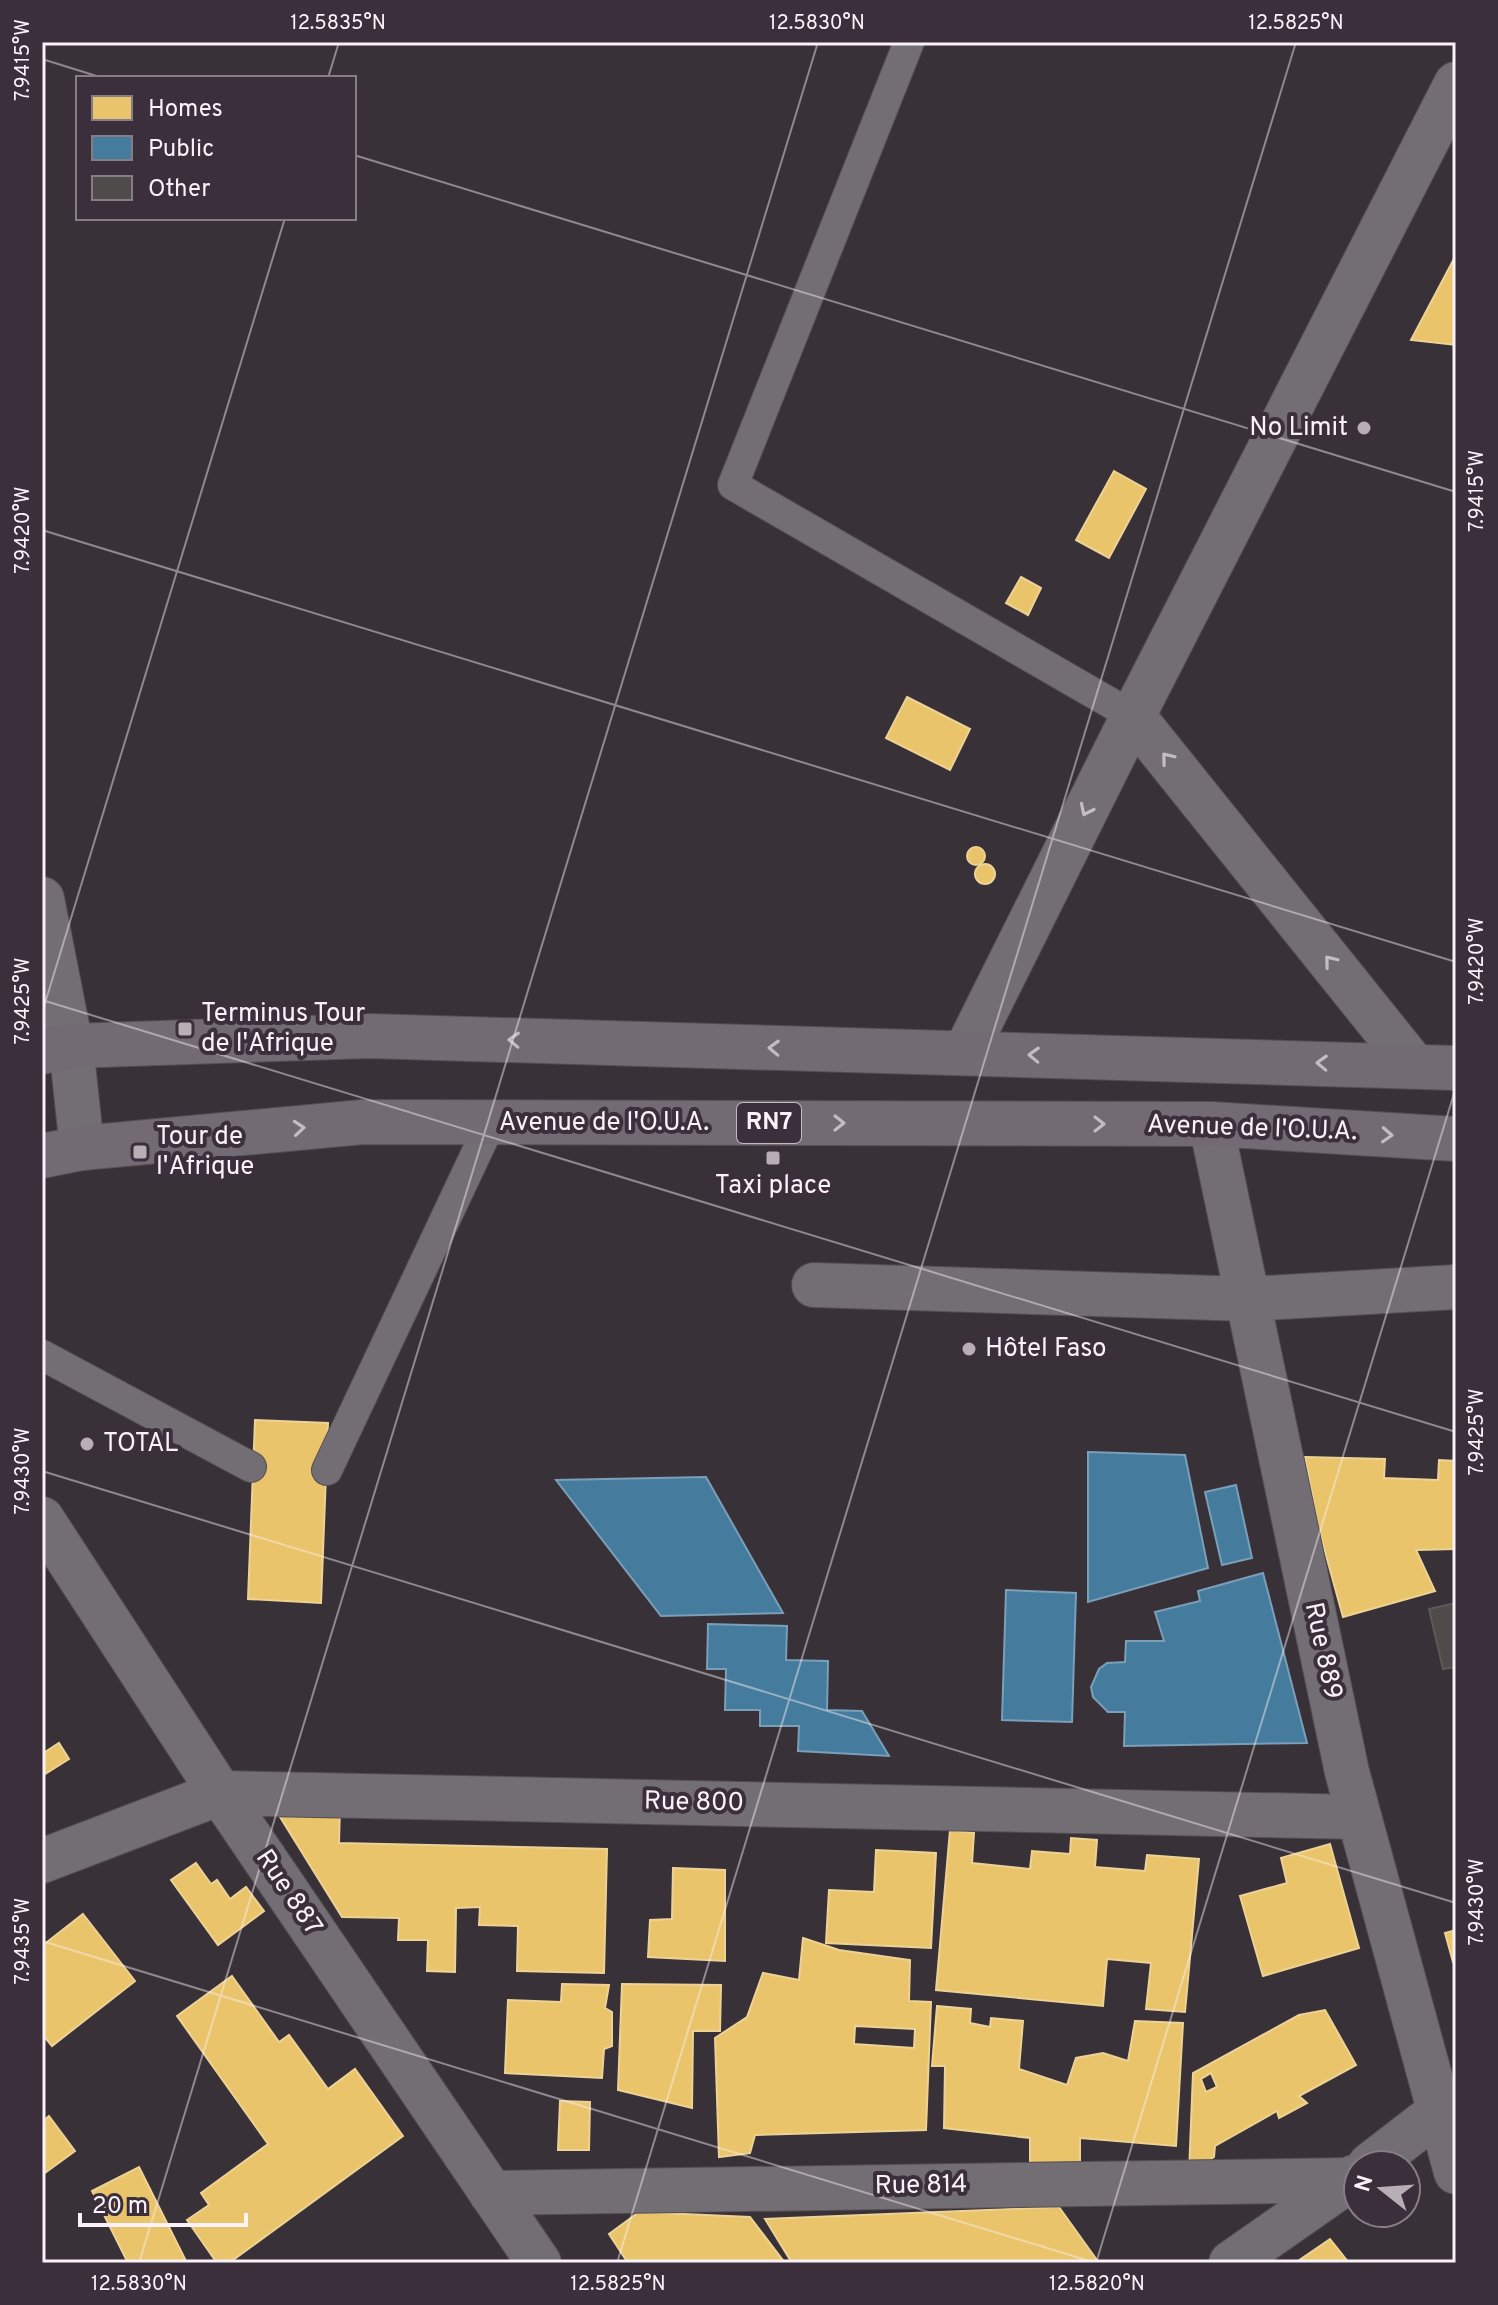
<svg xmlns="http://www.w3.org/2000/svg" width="1498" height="2305" font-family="Overpass,sans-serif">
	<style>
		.homes { fill: #e9c46a; stroke: #eed295; stroke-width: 2; fill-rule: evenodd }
		.public { fill: #457b9d; stroke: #7b9fb9; stroke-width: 2 }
		.building { fill: #504b4b; stroke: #5e5959; stroke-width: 2 }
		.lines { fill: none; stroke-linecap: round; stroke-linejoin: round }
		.service-casing { stroke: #544e53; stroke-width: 32 }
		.minor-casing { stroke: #544e53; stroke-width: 46 }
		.trunk-casing { stroke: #544e53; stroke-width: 46 }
		.service { stroke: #736e73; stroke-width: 30 }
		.minor { stroke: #736e73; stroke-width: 44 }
		.trunk { stroke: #726b74; stroke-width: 44 }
		.oneway { stroke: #c4bdc3 }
		.oneway2 { stroke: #c4bcc4 }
		.ticks { fill: none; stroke: #faf2f9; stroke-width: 2; stroke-opacity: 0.45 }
		.poi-dot { fill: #b6afb5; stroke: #3b2f3b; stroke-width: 3 }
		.labels { text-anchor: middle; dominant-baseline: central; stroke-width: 8; stroke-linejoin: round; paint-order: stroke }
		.shield { fill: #3b2f3b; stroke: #c1b8c0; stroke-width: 2 }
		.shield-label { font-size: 24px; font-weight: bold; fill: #faf2f9 }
		.poi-label { font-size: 26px; fill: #faf2f9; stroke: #3b2f3b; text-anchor: start }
		.street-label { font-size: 26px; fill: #faf2f9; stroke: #3b2f3b }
		.neatline { fill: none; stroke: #faf2f9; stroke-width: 3 }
		.ticks-label { font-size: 20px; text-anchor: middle; fill: #faf2f9 }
	</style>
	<rect width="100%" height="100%" fill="#383238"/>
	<!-- homes -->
	<g class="homes">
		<polygon points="1456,255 1456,345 1411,340"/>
		<polygon points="1114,471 1146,489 1109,558 1076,540"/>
		<polygon points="1021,577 1041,588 1028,615 1006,603"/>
		<polygon points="907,697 970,729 950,770 886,738"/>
		<circle cx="976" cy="856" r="9"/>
		<circle cx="985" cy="874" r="10"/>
		<polygon points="255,1420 328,1423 321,1603 248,1599"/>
		<polygon points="1305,1457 1385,1459 1384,1478 1438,1480 1439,1460 1456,1461 1456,1549 1416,1550 1435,1591 1343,1617 1319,1530"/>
		<polygon points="59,1743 69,1759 42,1776 42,1754"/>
		<polygon points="272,1804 340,1806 339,1843 607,1849 604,1973 517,1971 518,1926 479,1925 480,1907 456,1908 455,1972 427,1971 428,1940 398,1940 399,1918 342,1917"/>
		<polygon points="950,1830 974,1833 972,1863 1030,1869 1032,1851 1070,1854 1071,1838 1097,1840 1095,1867 1145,1871 1147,1855 1199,1859 1185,2012 1146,2009 1151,1963 1107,1959 1103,2006 936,1990"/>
		<polygon points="1330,1844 1359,1948 1263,1976 1240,1896 1287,1883 1281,1858"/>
		<polygon points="876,1850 936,1853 931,1948 826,1943 829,1890 874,1892"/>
		<polygon points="196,1863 211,1884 217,1880 230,1899 246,1887 264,1911 218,1945 171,1880"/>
		<polygon points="673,1868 725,1870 725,1961 648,1957 650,1920 672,1919"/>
		<polygon points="83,1914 135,1981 52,2046 42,2034 42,1946"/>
		<polygon points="1456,1930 1456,1961 1453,1962 1445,1933"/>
		<path d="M 803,1938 L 839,1950 L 910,1960 L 909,2001 L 931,2002 L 926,2130 L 755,2135 L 750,2153 L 719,2157 L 715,2038 L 747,2017 L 763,1973 L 799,1980 ZM 855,2026 L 915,2029 L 914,2048 L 854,2044 Z"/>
		<polygon points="232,1976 279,2042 289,2035 328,2089 355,2069 403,2136 229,2263 217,2263 187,2220 209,2205 201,2193 268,2144 177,2016"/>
		<polygon points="562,1984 609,1985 605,2008 612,2012 612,2046 604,2049 602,2078 505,2073 508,2000 561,2002"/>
		<polygon points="622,1984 721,1985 720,2031 693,2031 692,2108 618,2090"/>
		<polygon points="937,2006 971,2009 970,2023 990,2027 991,2018 1023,2021 1019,2069 1067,2085 1076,2058 1103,2053 1128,2061 1135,2021 1183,2023 1176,2146 1080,2138 1080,2170 1030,2168 1030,2138 944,2128 945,2066 932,2066"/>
		<path d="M 1325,2010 L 1356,2065 L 1299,2096 L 1307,2103 L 1279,2118 L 1277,2111 L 1215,2146 L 1214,2157 L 1189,2173 L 1193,2073 L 1299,2015 ZM 1211,2073 L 1217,2087 L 1206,2092 L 1201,2079 Z"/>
		<polygon points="560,2101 590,2102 589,2150 558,2150"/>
		<polygon points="49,2116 75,2151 42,2175 42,2122"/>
		<polygon points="139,2167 187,2263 128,2263 92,2191"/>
		<polygon points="1059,2207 1099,2263 792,2263 765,2219"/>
		<polygon points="639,2212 750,2217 785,2263 628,2263 609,2234"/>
		<polygon points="1330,2239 1349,2263 1295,2263"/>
	</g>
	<!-- public -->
	<g class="public">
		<polygon points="1088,1452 1185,1455 1208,1568 1088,1602"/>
		<polygon points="706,1477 783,1613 661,1616 556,1480"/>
		<polygon points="1236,1485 1252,1558 1222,1565 1205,1492"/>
		<polygon points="1263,1573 1307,1743 1124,1746 1125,1712 1108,1712 1093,1697 1091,1687 1099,1669 1107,1663 1125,1662 1126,1641 1164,1641 1155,1612 1200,1601 1198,1591"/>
		<polygon points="1006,1590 1076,1593 1072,1722 1002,1720"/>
		<polygon points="708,1624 787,1626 786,1660 828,1661 827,1710 862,1711 889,1756 798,1751 799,1726 760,1726 760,1710 725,1710 726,1669 707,1669"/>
	</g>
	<!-- building -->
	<polygon class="building" points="1456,1603 1456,1667 1443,1669 1429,1609"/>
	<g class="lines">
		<defs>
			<g id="service">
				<polyline points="909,42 733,485 1133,716"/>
				<polyline points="42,1355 251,1467"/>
				<polyline points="327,1470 491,1122"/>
			</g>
			<g id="minor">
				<polyline points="1133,716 1414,1066"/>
				<polyline points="42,899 71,1046 82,1148"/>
				<polyline points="965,1053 1133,716 1456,84"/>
				<polyline points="1211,1124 1347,1772 1456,2172"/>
				<polyline points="814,1285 1247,1299 1456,1287"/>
				<polyline points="42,1519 220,1793 539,2263"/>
				<polyline points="42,1861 220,1793 1359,1817"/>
				<polyline points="1370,2165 1440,2111"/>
				<polyline points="491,2193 1350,2180"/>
				<polyline points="1231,2263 1354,2177"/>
			</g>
			<g id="trunk">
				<polyline points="42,1052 71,1046 369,1036 1456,1068"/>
				<polyline points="42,1156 82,1148 363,1122 1211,1124 1456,1139"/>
			</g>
		</defs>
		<!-- service casing -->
		<use href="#service" class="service-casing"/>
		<!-- minor casing -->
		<use href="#minor" class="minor-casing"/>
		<!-- trunk casing -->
		<use href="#trunk" class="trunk-casing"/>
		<!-- service -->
		<use href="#service" class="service"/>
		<!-- minor -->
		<use href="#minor" class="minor"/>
		<!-- trunk -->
		<use href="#trunk" class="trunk"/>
	</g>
	<!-- one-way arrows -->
	<defs><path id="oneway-chevron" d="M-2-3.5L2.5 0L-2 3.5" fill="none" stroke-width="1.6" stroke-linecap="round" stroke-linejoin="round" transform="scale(2)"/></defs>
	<g class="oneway">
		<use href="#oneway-chevron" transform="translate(1167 758) rotate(-129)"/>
		<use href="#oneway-chevron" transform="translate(1086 810) rotate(116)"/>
		<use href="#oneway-chevron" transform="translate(1330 961) rotate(-129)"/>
	</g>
	<g class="oneway2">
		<use href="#oneway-chevron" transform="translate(514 1040) rotate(-178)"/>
		<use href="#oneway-chevron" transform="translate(774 1048) rotate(-178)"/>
		<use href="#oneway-chevron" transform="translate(1034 1055) rotate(-178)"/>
		<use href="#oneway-chevron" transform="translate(1322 1063) rotate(-178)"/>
		<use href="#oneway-chevron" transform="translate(839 1123)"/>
		<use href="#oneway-chevron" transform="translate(1099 1124)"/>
		<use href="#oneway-chevron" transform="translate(299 1128) rotate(-5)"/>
		<use href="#oneway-chevron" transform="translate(1387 1135) rotate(3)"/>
	</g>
	<!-- ticks -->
	<path class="ticks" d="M 42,59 L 103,78M 328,78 L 339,42M 354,155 L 1456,492M 42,530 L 1456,962M 42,1000 L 1456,1432M 42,1013 L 285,218M 42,1471 L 1456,1903M 42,1941 L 1096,2263M 139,2263 L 818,42M 617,2263 L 1296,42M 1096,2263 L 1456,1087"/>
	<!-- markers -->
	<g class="poi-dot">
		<circle cx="1364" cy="428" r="8"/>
		<rect x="177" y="1021" width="16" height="16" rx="4"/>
		<rect x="132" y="1144" width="16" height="16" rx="4"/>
		<rect x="765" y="1150" width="16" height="16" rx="4"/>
		<circle cx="969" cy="1349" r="8"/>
		<circle cx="87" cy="1444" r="8"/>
	</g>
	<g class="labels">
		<!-- shield labels -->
		<rect class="shield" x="737" y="1103" width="64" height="40" rx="6"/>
		<g class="shield-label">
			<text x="769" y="1123">RN7</text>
		</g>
		<!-- poi labels -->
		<g class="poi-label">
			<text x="1348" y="428" text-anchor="end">No Limit</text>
			<text x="201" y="1014">Terminus Tour<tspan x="201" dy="30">de l'Afrique</tspan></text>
			<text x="156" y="1137">Tour de<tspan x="156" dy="30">l'Afrique</tspan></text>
			<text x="773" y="1186" text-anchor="middle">Taxi place</text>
			<text x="985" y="1349">Hôtel Faso</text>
			<text x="103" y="1444">TOTAL</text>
		</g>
		<!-- street labels -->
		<g class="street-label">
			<text x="604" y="1123">Avenue de l'O.U.A.</text>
			<text transform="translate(1252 1129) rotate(2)">Avenue de l'O.U.A.</text>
			<text transform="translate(1322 1651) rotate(78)">Rue 889</text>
			<text transform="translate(694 1803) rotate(1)">Rue 800</text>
			<text transform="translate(288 1893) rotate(56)">Rue 887</text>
			<text transform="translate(921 2186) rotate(-1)">Rue 814</text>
		</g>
	</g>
	<!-- border -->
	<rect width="1498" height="2305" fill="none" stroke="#3b2f3b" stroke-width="88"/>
	<!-- legend -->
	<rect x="76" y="76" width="280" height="144" fill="#3b2f3b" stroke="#877d87" stroke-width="2"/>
	<rect x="92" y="96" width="40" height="24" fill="#e9c46a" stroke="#877d87" stroke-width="2"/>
	<text x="148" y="116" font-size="24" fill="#faf2f9">Homes</text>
	<rect x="92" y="136" width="40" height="24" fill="#457b9d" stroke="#877d87" stroke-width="2"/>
	<text x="148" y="156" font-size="24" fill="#faf2f9">Public</text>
	<rect x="92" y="176" width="40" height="24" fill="#504b4b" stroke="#877d87" stroke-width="2"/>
	<text x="148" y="196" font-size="24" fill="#faf2f9">Other</text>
	<!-- north arrow -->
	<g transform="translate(1382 2189) rotate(287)"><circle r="38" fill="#3b2f3b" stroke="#877d87" stroke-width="2"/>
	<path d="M0-6L14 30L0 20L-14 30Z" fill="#b6afb5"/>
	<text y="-12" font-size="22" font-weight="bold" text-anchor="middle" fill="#faf2f9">N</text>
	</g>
	<!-- scale -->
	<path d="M80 2213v12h166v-12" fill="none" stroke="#faf2f9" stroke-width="4"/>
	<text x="92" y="2213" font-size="24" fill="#faf2f9" stroke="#3b2f3b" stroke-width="6" paint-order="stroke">20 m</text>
	<rect x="44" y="44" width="1410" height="2217" class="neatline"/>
	<g class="ticks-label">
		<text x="338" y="29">12.5835°N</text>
		<text x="817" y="29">12.5830°N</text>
		<text x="1296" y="29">12.5825°N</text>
		<text transform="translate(22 60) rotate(-90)" y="7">7.9415°W</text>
		<text transform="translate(1476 491) rotate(-90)" y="7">7.9415°W</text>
		<text transform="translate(22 530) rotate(-90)" y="7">7.9420°W</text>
		<text transform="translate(1476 961) rotate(-90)" y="7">7.9420°W</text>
		<text transform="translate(22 1001) rotate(-90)" y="7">7.9425°W</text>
		<text transform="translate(1476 1432) rotate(-90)" y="7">7.9425°W</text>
		<text transform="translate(22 1471) rotate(-90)" y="7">7.9430°W</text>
		<text transform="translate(1476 1902) rotate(-90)" y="7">7.9430°W</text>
		<text transform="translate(22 1941) rotate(-90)" y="7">7.9435°W</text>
		<text x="139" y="2290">12.5830°N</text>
		<text x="618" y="2290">12.5825°N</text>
		<text x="1097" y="2290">12.5820°N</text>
	</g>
</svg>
